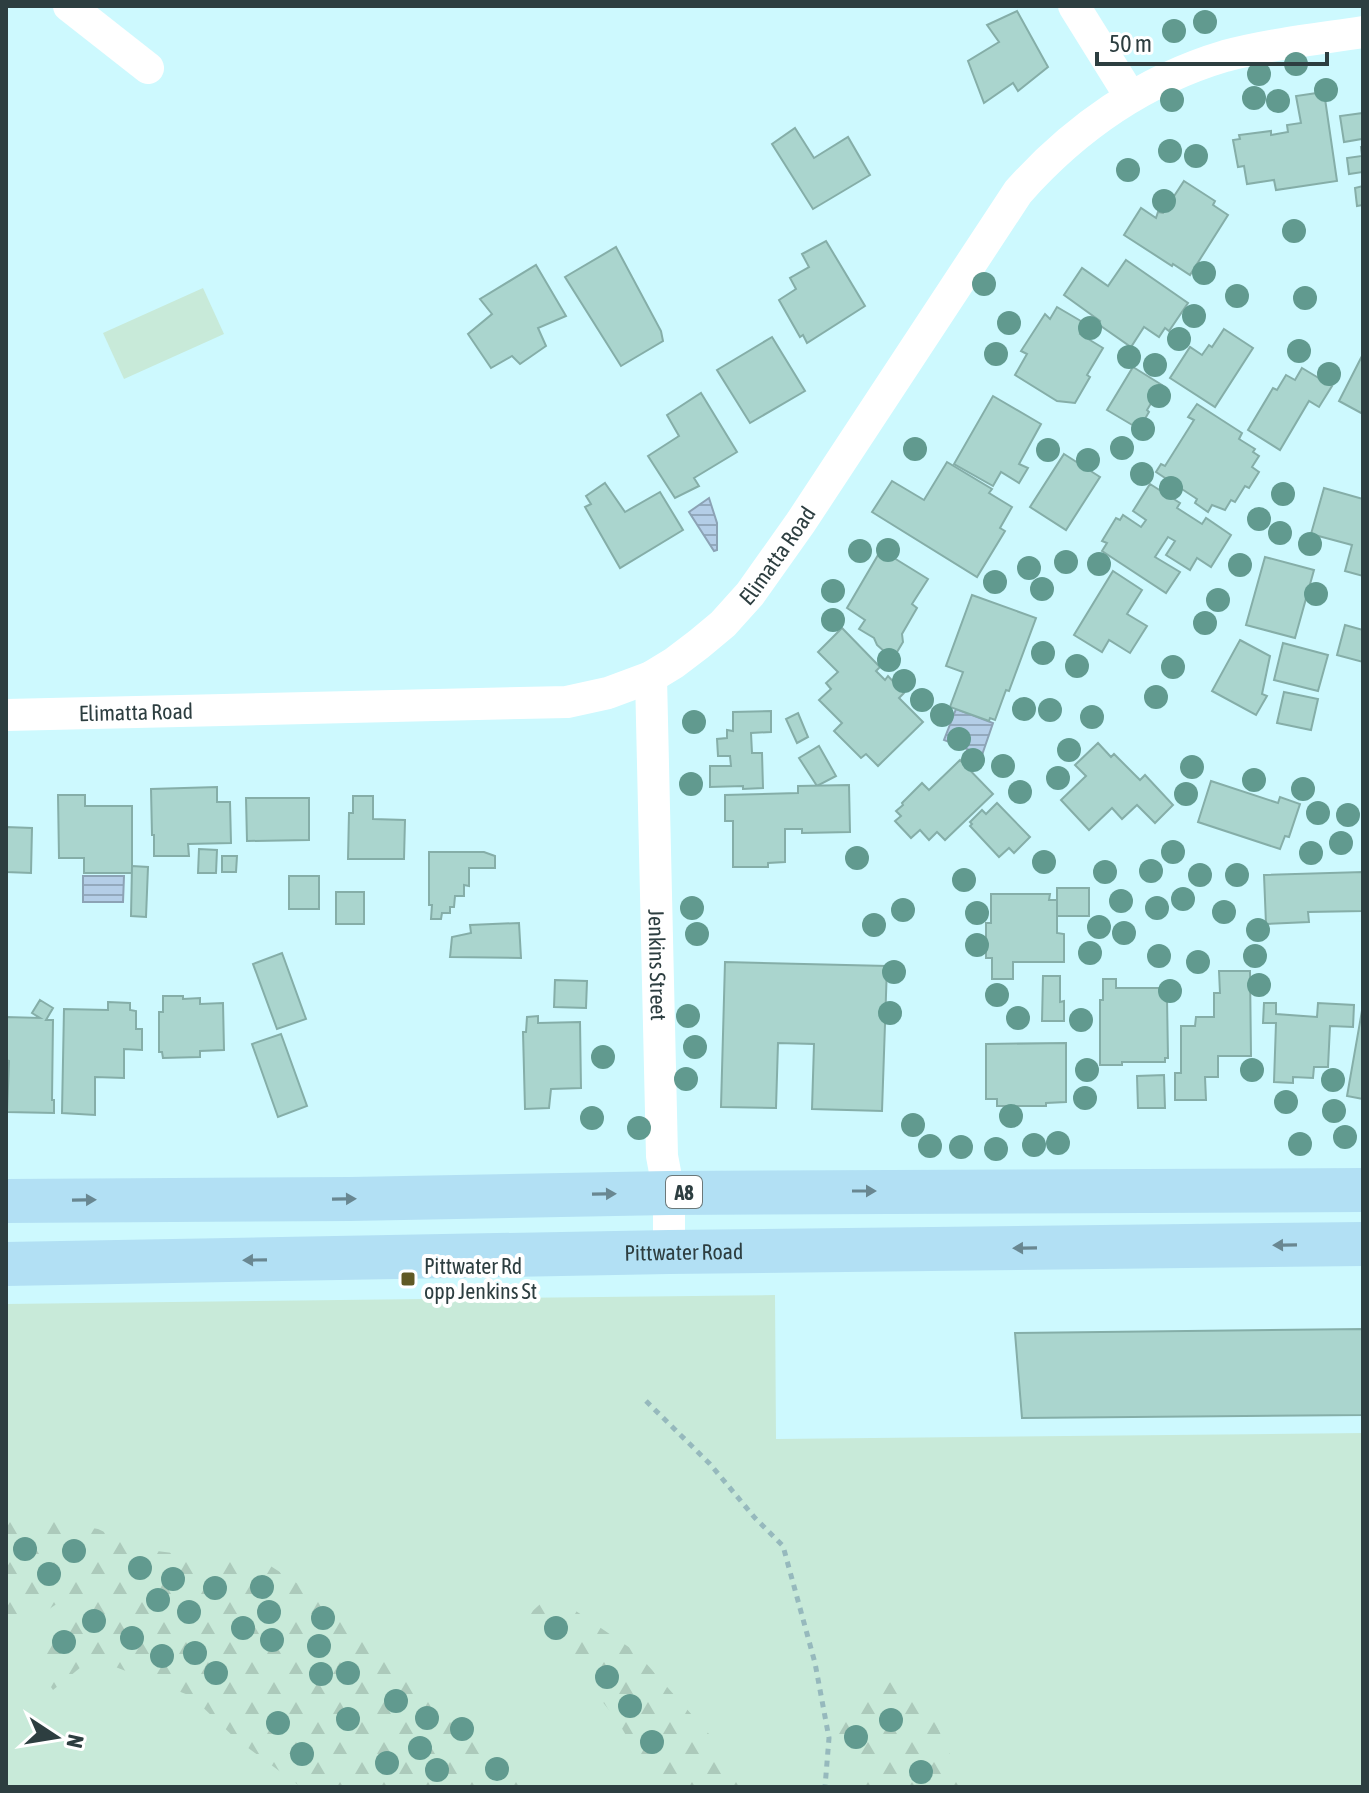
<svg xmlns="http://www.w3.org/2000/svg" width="1369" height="1793" font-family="'Asap Condensed',sans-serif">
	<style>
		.green { fill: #c8ead9 }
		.forest { fill: url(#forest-firs) }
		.water { fill: url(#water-rules); stroke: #8ca3b5; stroke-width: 2 }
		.building { fill: #aad5ce; stroke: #85aea8; stroke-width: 2 }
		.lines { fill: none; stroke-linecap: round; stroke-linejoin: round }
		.path { stroke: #96b9bd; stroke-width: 5; stroke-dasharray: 6 6; stroke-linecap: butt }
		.minor { stroke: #fff; stroke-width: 32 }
		.trunk { stroke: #b2e0f4; stroke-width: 44 }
		.tree { fill: #619a8f }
		.oneway { fill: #698791 }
		.poi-dot { fill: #5f5925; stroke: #fff; stroke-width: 3 }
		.labels { text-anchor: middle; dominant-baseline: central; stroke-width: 8; stroke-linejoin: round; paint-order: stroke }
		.shield { fill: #fff; stroke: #6c7879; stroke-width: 2 }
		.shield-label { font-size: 20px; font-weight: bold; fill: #2d3e40 }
		.street-label { font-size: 22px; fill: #2d3e40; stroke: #fff }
		.poi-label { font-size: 22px; fill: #2d3e40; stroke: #fff; text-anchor: start }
	</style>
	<defs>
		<pattern id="forest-firs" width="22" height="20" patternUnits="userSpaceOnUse" patternTransform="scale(2)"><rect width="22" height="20" fill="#c8ead9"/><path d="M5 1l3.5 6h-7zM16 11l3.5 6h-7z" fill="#accabb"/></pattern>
		<pattern id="water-rules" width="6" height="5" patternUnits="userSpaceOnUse" patternTransform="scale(2)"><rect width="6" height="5" fill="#b4cee7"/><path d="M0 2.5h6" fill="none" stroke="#93a9bd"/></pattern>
	</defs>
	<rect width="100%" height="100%" fill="#cdf9fe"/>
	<!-- green -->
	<g class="green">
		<polygon points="203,288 224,334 124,379 103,333"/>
		<polygon points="775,1295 776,1439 1363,1433 1363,1787 6,1787 6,1304"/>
	</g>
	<!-- forest -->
	<g class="forest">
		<polygon points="6,1512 98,1529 141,1549 269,1565 317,1596 410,1673 481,1738 547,1787 301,1787 236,1739 191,1696 92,1658 53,1690 32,1659 62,1615 58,1603 26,1625 6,1623"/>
		<polygon points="551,1594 636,1652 749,1779 751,1787 663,1787 640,1759 617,1720 574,1666 524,1619"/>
		<polygon points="896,1680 932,1715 951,1757 976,1787 859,1787 859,1771 840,1754 832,1704"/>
	</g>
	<!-- water -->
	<g class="water">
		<polygon points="709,498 717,523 717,550 714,551 689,512"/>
		<polygon points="956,709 993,723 982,755 944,740"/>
		<polygon points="83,876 124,876 123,902 83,902"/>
	</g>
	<!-- building -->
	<g class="building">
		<polygon points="1017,11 1048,67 1018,91 1013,83 984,103 968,61 999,42 987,25"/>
		<polygon points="1324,92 1337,181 1276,190 1274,180 1247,184 1244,166 1238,167 1233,140 1240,139 1239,135 1271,131 1271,135 1288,132 1287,125 1301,123 1296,96"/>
		<polygon points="1363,113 1363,145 1362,139 1344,142 1340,116"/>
		<polygon points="795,128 814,158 848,137 870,175 813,209 772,144"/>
		<polygon points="1361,147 1363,147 1363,172 1349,174 1347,158 1362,156"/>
		<polygon points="1184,181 1215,201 1213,205 1228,215 1190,275 1173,264 1172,266 1124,235 1141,208 1156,218 1158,212 1163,213"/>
		<polygon points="1363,186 1363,205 1357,206 1355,188"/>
		<polygon points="826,241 865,306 807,343 803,335 800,337 779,300 796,289 790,278 809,267 802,254"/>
		<polygon points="616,247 661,331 663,341 621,366 565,277"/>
		<polygon points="1126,260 1188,303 1169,331 1165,328 1159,337 1144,327 1131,347 1098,324 1100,321 1064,295 1082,268 1108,286"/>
		<polygon points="536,265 566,316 538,328 546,346 520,364 512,356 491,368 468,334 492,314 480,299"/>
		<polygon points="1057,307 1086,324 1080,334 1103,348 1087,375 1090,377 1075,403 1057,401 1015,375 1027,354 1021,351 1045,314 1050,319"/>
		<polygon points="1224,329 1253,348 1215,407 1170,378 1190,347 1202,355 1209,345 1212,347"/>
		<polygon points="772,337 805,391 750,423 717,370"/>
		<polygon points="1363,354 1363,414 1339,401"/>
		<polygon points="1133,367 1162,385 1147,410 1149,412 1139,429 1107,410"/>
		<polygon points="1302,368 1332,386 1319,407 1309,401 1280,450 1248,430 1273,388 1277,390 1286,375 1295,380"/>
		<polygon points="701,393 737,452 694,478 699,486 675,498 648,456 679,436 667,415"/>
		<polygon points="993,396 1041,424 1019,464 1028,468 1019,483 1001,472 993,486 954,464"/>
		<polygon points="1197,404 1242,433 1239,439 1255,449 1253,452 1259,456 1252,467 1259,472 1249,488 1245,486 1235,502 1231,500 1225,510 1212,505 1208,512 1195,503 1197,499 1156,472 1161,464 1165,466 1194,420 1188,417"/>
		<polygon points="1064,454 1100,477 1066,530 1030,507"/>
		<polygon points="947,462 992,489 989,493 1012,507 1000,528 1005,531 977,577 872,512 892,481 924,500"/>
		<polygon points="605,483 625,512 660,492 683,530 620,568 585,507 591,504 586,496"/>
		<polygon points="1150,484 1180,503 1177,508 1202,524 1206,518 1231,535 1211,567 1197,558 1190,570 1166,555 1175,541 1168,537 1155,557 1180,572 1166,593 1102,551 1107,543 1102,541 1116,518 1120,520 1123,515 1141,527 1146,520 1133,511"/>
		<polygon points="1324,488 1363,499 1363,576 1345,571 1352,545 1311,534"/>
		<polygon points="881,550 928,579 912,604 917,608 902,634 903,642 897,652 886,653 877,645 874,638 859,629 865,620 847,608"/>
		<polygon points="1265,557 1314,570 1295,638 1246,625"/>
		<polygon points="1113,571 1142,590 1127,614 1147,626 1130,653 1109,640 1102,652 1074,635"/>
		<polygon points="972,595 1036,618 1009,691 1006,690 995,720 990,718 989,721 950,707 963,672 946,666"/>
		<polygon points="1345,625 1363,630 1363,662 1337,655"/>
		<polygon points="842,628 880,667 876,671 885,680 888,676 904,693 899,698 923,722 878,766 866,754 861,758 834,731 842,723 819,700 831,689 826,683 838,672 818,652"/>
		<polygon points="1240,640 1270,656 1262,694 1267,696 1256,715 1212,691"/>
		<polygon points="1283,643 1328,655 1318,691 1274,680"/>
		<polygon points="1284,692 1318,699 1311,730 1277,723"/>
		<polygon points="771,711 771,732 751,733 752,753 762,753 763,788 743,789 743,786 710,787 710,766 731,766 730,756 718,756 717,739 727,738 727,730 733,731 733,712"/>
		<polygon points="798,713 808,737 797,743 786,719"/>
		<polygon points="1098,743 1111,757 1114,754 1140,780 1145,775 1173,805 1155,823 1137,805 1122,819 1112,808 1089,830 1061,800 1086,776 1075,765"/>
		<polygon points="819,746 836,776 817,786 799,758"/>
		<polygon points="960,760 993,794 945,840 937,832 929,840 920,830 911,838 895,821 901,816 896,811 903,805 902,803 922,783 929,790"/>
		<polygon points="1211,781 1278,803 1280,797 1300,804 1289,837 1285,836 1280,849 1198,822"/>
		<polygon points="849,785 850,832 802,833 802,829 785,829 785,862 768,863 768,867 733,867 733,821 725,821 725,795 798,793 798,786"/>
		<polygon points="217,787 217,802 230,802 231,843 188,844 189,856 154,856 154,835 152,835 151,789"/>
		<polygon points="58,795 85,795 85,806 132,806 132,873 84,873 84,858 59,858"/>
		<polygon points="353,796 373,796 373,819 405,820 404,859 348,859 349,813 353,813"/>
		<polygon points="246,798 309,798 309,840 247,841"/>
		<polygon points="997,803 1030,837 1014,853 1009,848 999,857 970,826 972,824 970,822 982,810 986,814"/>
		<polygon points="6,827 32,828 31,873 6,872"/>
		<polygon points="199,849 217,850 216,873 198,873"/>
		<polygon points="429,852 484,852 495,856 495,868 469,868 469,886 464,885 464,896 455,896 454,907 450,907 450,913 442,913 441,919 431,919 432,905 429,905"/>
		<polygon points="222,856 237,856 236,872 222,872"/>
		<polygon points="132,866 148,867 146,917 131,916"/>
		<polygon points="1363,872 1363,911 1308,912 1309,922 1266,924 1264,875"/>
		<rect x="289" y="876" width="30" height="33"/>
		<rect x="1057" y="888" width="32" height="28"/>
		<rect x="336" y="892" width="28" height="32"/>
		<polygon points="991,894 1050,894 1049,900 1057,900 1057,933 1064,934 1064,962 1013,962 1013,979 992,979 992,958 986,958 986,923 991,923"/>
		<polygon points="519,923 521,958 450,957 452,937 471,933 470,925"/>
		<polygon points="282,953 306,1019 277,1029 253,964"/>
		<polygon points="725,962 887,966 882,1111 812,1109 814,1044 778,1043 776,1108 721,1107"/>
		<polygon points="1219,971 1250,971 1251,1056 1218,1056 1218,1077 1205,1077 1206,1100 1175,1100 1175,1073 1181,1073 1181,1026 1195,1026 1196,1017 1214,1017 1214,993 1220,993"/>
		<polygon points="1043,976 1060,976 1060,1002 1064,1001 1064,1021 1042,1021"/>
		<polygon points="1103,979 1116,979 1116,988 1162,988 1162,998 1167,998 1168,1058 1165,1058 1165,1062 1122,1062 1122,1065 1100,1065 1100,1000 1103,1000"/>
		<polygon points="555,980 587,981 586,1008 554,1007"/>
		<polygon points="163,996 183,996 183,999 200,998 200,1004 223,1003 224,1050 200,1051 200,1057 163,1058 162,1052 159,1052 159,1012 163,1012"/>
		<polygon points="40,1000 53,1008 46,1020 53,1020 52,1100 54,1100 54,1113 7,1112 9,1061 6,1060 6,1017 40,1018 32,1013"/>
		<polygon points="108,1002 130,1003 130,1010 136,1011 136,1029 142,1029 142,1050 124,1049 124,1078 95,1077 95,1115 62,1113 64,1009 108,1010"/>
		<polygon points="1264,1003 1276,1003 1276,1014 1317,1017 1318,1003 1354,1005 1353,1027 1330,1026 1328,1067 1314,1067 1313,1078 1293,1077 1293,1083 1274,1082 1276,1023 1263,1023"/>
		<polygon points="1363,1005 1363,1099 1347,1096"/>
		<polygon points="538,1016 538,1023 580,1022 581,1088 551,1089 549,1108 525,1109 523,1032 526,1032 527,1017"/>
		<polygon points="281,1034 307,1106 278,1117 252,1044"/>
		<polygon points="1066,1043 1066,1102 1046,1103 1046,1106 997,1106 997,1099 986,1099 986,1044"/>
		<polygon points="1164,1075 1165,1108 1138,1108 1137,1076"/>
		<polygon points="1363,1329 1363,1415 1022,1418 1015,1333"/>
	</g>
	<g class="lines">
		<!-- path -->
		<polyline class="path" points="646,1401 710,1464 755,1518 783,1546 815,1663 829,1738 825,1787"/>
		<!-- minor -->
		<g class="minor">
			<polyline points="69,6 148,68"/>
			<polyline points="1074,6 1130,96"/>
			<path id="s1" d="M 651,677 L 662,1156 L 669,1193 L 669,1252"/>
			<path id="s2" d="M 6,715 L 567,702 L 608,693 L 651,677 L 674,663 L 699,644 L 723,624 L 750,594 L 801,522 L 1018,192 C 1074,129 1144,80 1225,56 C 1270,44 1317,39 1363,32"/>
		</g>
		<!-- trunk -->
		<g class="trunk">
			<polyline points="6,1201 350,1199 669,1193 1363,1190"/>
			<path id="s3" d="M 6,1264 L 669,1252 L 1363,1244"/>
		</g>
	</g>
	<!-- trees -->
	<g class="tree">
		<circle cx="1205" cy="22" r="12"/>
		<circle cx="1174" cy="31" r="12"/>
		<circle cx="1296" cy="64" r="12"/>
		<circle cx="1259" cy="74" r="12"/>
		<circle cx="1326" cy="90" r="12"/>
		<circle cx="1254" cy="98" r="12"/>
		<circle cx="1172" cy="100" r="12"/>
		<circle cx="1278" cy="101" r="12"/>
		<circle cx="1170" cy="151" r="12"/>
		<circle cx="1196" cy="156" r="12"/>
		<circle cx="1128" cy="170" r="12"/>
		<circle cx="1164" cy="201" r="12"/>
		<circle cx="1294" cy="231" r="12"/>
		<circle cx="1204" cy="273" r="12"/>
		<circle cx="984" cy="284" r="12"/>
		<circle cx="1237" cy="296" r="12"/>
		<circle cx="1305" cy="298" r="12"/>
		<circle cx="1194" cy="316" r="12"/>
		<circle cx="1009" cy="323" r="12"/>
		<circle cx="1090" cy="328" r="12"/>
		<circle cx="1179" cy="339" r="12"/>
		<circle cx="1299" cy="351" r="12"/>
		<circle cx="996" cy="354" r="12"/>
		<circle cx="1129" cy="357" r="12"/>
		<circle cx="1155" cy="365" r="12"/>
		<circle cx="1329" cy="374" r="12"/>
		<circle cx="1159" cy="396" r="12"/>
		<circle cx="1143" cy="429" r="12"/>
		<circle cx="1122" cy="448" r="12"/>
		<circle cx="915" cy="449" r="12"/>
		<circle cx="1048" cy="450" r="12"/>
		<circle cx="1088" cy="460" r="12"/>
		<circle cx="1142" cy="474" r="12"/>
		<circle cx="1171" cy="488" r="12"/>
		<circle cx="1283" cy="494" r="12"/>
		<circle cx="1259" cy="519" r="12"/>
		<circle cx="1280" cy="533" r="12"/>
		<circle cx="1310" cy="544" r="12"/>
		<circle cx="888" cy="550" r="12"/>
		<circle cx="860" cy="551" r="12"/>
		<circle cx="1066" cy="562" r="12"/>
		<circle cx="1099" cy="564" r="12"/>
		<circle cx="1240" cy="565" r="12"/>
		<circle cx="1029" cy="568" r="12"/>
		<circle cx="995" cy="582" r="12"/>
		<circle cx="1042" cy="589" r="12"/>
		<circle cx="833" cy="591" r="12"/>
		<circle cx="1316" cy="594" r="12"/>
		<circle cx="1218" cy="600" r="12"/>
		<circle cx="833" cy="620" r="12"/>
		<circle cx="1205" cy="623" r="12"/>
		<circle cx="1043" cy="653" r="12"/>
		<circle cx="889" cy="660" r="12"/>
		<circle cx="1077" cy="666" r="12"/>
		<circle cx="1173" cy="667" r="12"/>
		<circle cx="904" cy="681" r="12"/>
		<circle cx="1156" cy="697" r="12"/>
		<circle cx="922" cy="700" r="12"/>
		<circle cx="1024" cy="709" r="12"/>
		<circle cx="1050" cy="710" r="12"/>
		<circle cx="942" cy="715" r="12"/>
		<circle cx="1092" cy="717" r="12"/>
		<circle cx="694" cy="722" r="12"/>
		<circle cx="959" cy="739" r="12"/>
		<circle cx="1069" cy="750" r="12"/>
		<circle cx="973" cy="760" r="12"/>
		<circle cx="1003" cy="766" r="12"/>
		<circle cx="1192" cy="767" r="12"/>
		<circle cx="1058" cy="778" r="12"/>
		<circle cx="1254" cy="780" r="12"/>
		<circle cx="691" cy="784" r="12"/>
		<circle cx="1303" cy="789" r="12"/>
		<circle cx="1020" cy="792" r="12"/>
		<circle cx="1186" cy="794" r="12"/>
		<circle cx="1318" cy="813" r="12"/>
		<circle cx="1348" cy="815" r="12"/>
		<circle cx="1341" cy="843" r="12"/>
		<circle cx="1173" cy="852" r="12"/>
		<circle cx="1311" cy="853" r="12"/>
		<circle cx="857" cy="858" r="12"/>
		<circle cx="1044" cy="862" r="12"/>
		<circle cx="1151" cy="871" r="12"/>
		<circle cx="1105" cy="872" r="12"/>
		<circle cx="1200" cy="875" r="12"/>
		<circle cx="1237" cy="875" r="12"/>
		<circle cx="964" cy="880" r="12"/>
		<circle cx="1183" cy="899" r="12"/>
		<circle cx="1121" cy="901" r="12"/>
		<circle cx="692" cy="908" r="12"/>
		<circle cx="1157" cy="908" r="12"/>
		<circle cx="903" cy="910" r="12"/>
		<circle cx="1224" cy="912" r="12"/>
		<circle cx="977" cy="913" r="12"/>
		<circle cx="874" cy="925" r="12"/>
		<circle cx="1099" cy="927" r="12"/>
		<circle cx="1258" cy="930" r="12"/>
		<circle cx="1124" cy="933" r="12"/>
		<circle cx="697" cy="934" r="12"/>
		<circle cx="977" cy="945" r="12"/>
		<circle cx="1090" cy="953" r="12"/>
		<circle cx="1159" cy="956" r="12"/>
		<circle cx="1255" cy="956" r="12"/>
		<circle cx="1198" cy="962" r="12"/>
		<circle cx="894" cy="972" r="12"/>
		<circle cx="1259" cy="985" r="12"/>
		<circle cx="1170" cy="991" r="12"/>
		<circle cx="997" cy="995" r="12"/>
		<circle cx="890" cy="1013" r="12"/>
		<circle cx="688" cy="1016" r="12"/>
		<circle cx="1018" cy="1018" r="12"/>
		<circle cx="1081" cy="1020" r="12"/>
		<circle cx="695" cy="1047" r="12"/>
		<circle cx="603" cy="1057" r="12"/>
		<circle cx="1087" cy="1070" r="12"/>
		<circle cx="1252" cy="1070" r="12"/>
		<circle cx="686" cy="1079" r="12"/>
		<circle cx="1333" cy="1080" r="12"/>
		<circle cx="1085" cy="1098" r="12"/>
		<circle cx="1286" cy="1102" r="12"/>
		<circle cx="1334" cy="1111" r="12"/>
		<circle cx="1011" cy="1116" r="12"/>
		<circle cx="592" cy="1118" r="12"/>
		<circle cx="913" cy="1125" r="12"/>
		<circle cx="639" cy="1128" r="12"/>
		<circle cx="1345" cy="1137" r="12"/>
		<circle cx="1058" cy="1143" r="12"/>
		<circle cx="1300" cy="1144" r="12"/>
		<circle cx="1034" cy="1145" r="12"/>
		<circle cx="930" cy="1146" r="12"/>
		<circle cx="961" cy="1147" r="12"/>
		<circle cx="996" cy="1149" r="12"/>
		<circle cx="25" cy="1549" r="12"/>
		<circle cx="74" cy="1551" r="12"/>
		<circle cx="140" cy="1568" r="12"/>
		<circle cx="49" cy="1574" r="12"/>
		<circle cx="173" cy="1579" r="12"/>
		<circle cx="262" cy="1587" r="12"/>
		<circle cx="215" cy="1588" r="12"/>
		<circle cx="158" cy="1600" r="12"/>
		<circle cx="189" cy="1612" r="12"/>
		<circle cx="269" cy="1612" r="12"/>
		<circle cx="323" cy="1618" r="12"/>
		<circle cx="94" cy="1621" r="12"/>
		<circle cx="243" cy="1628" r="12"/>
		<circle cx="556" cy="1628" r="12"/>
		<circle cx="132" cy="1638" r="12"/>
		<circle cx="272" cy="1640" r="12"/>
		<circle cx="64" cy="1642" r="12"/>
		<circle cx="319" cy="1646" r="12"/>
		<circle cx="195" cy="1653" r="12"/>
		<circle cx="162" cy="1656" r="12"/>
		<circle cx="216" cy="1673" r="12"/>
		<circle cx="348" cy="1673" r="12"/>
		<circle cx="321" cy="1674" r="12"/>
		<circle cx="607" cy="1677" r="12"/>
		<circle cx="396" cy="1701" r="12"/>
		<circle cx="630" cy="1706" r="12"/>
		<circle cx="427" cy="1718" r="12"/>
		<circle cx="348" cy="1719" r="12"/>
		<circle cx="891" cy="1720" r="12"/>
		<circle cx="278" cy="1723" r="12"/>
		<circle cx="462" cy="1729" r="12"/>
		<circle cx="856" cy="1737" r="12"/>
		<circle cx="652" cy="1742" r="12"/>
		<circle cx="420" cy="1748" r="12"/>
		<circle cx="302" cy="1754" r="12"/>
		<circle cx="387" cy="1763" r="12"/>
		<circle cx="497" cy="1769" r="12"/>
		<circle cx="437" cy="1770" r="12"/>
		<circle cx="921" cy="1772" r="12"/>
	</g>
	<!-- one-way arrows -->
	<defs><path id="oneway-solid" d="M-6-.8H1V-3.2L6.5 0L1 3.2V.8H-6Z" transform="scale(2)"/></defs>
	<g class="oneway">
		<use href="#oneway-solid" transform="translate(864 1191)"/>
		<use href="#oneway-solid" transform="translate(604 1194) rotate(-1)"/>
		<use href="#oneway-solid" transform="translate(344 1199) rotate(-1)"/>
		<use href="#oneway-solid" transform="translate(84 1200) rotate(-1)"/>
		<use href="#oneway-solid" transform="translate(1285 1245) rotate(179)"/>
		<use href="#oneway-solid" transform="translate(1025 1248) rotate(179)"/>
		<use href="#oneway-solid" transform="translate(255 1260) rotate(179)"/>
	</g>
	<!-- markers -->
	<rect class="poi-dot" x="400" y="1271" width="16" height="16" rx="4"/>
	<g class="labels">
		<!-- shield labels -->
		<rect class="shield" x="666" y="1176" width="36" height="32" rx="6"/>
		<g class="shield-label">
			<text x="684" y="1192">A8</text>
		</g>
		<!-- street labels -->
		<g class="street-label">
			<text stroke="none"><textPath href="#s2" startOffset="826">Elimatta Road</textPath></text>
			<text stroke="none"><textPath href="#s2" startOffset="130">Elimatta Road</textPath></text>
			<text stroke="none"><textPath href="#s1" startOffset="288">Jenkins Street</textPath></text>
			<text stroke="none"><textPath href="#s3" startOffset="678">Pittwater Road</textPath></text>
		</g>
		<!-- poi labels -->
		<g class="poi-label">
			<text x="424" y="1266">Pittwater Rd<tspan x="424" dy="25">opp Jenkins St</tspan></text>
		</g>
	</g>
	<!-- border -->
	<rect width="1369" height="1793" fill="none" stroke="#2d3e40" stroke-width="16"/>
	<!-- north arrow -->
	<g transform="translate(56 1737) rotate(102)" stroke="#ffffff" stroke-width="6" paint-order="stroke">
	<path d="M0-6L14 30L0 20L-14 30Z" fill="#2d3e40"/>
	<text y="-12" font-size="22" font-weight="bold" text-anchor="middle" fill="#2d3e40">N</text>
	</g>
	<!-- scale -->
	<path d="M1097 52v12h230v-12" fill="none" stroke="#2d3e40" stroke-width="4"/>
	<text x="1109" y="52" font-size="24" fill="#2d3e40" stroke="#ffffff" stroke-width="6" paint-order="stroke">50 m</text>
</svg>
